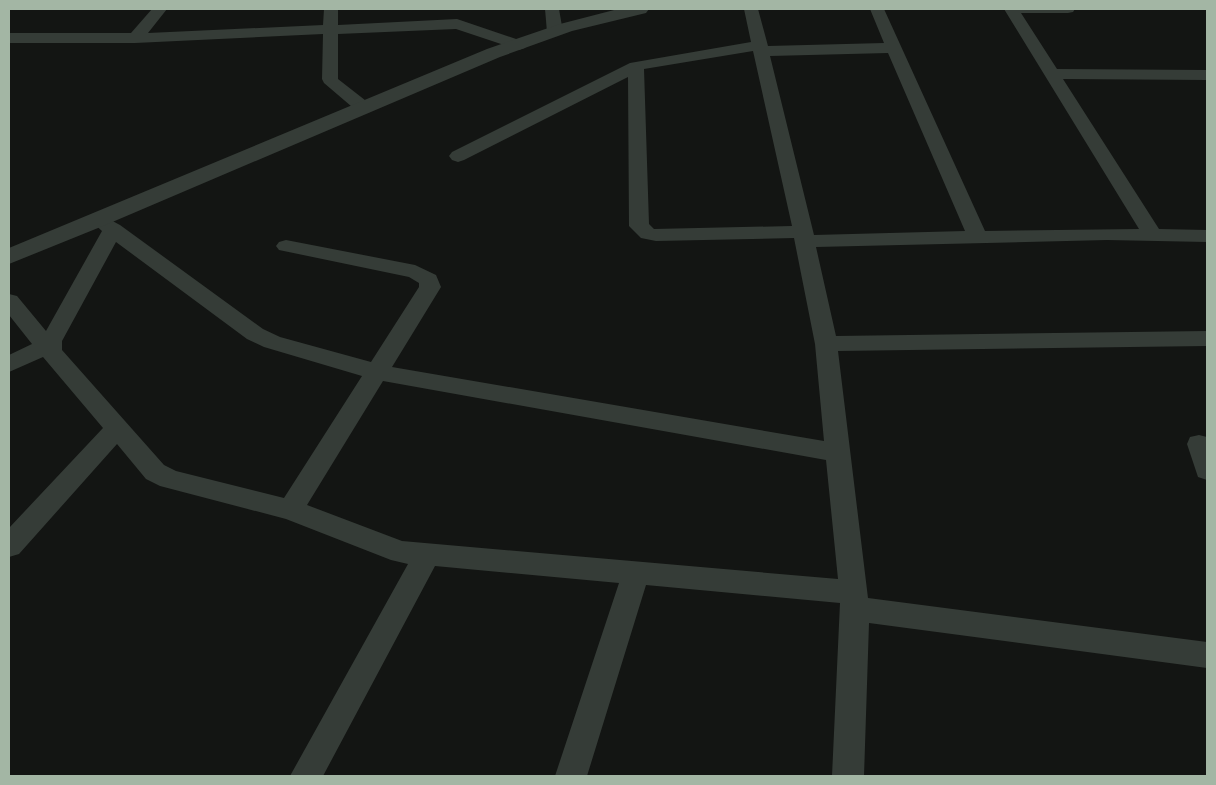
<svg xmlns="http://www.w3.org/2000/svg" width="1216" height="785" font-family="'Exo 2',sans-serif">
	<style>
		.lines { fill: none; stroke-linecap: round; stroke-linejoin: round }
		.minor { fill: #353c37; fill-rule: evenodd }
		.tertiary { fill: #353c37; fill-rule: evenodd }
	</style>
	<rect width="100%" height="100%" fill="#131513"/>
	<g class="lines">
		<!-- minor -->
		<g class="minor">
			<polygon points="152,9 167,9 148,33 323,25 324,9 338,9 338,25 457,19 525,42 527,45 525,48 519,50 456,29 338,34 338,79 370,104 373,108 370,112 364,113 358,112 324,83 322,79 323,34 135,43 9,43 9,33 131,33"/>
			<polygon points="545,9 559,9 563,32 560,35 550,35 547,32"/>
			<path d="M 744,9 L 758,9 L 768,46 L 884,43 L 870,9 L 884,9 L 985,231 L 1139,229 L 1004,9 L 1075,9 L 1073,12 L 1068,13 L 1021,13 L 1057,69 L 1207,70 L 1207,80 L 1063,79 L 1159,229 L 1207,230 L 1207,242 L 1107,240 L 816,247 L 836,336 L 1207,331 L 1207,346 L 838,351 L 868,598 L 1207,642 L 1207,668 L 869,623 L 864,776 L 832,776 L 840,603 L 646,585 L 587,776 L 555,776 L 619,583 L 435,566 L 323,776 L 290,776 L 408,564 L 391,560 L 286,519 L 160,486 L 146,479 L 117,444 L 19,554 L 9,557 L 9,528 L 103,428 L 43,357 L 9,372 L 9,355 L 32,344 L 9,315 L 9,294 L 17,296 L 46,331 L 102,231 L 91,221 L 94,217 C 106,214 110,220 120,225 L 263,329 L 280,337 L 371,362 L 419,287 L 419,283 L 409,277 L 279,250 L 276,246 L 279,242 L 286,240 L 415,265 L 436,275 L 441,287 L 392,367 L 824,441 L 815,344 L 794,238 L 656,241 L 641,238 L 629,226 L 628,77 L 464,160 L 458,162 L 452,160 L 449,156 L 452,152 L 630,63 L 751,42 ZM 753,51 L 792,226 L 654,229 L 649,224 L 644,69 ZM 888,53 L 965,231 L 814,235 L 770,56 ZM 116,242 L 247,339 L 264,347 L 362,376 L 284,498 L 176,471 L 164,465 L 62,350 L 62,341 ZM 383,381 L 826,460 L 838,579 L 402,541 L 307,505 Z"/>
			<polygon points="1199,435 1207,437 1207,480 1198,477 1187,444 1190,437"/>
		</g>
		<!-- tertiary -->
		<polygon class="tertiary" points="618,9 649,9 646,13 572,31 500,57 103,226 9,264 9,248 487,49 560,24"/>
	</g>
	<!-- border -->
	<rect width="1216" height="785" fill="none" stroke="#a3b6a4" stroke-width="20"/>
</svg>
